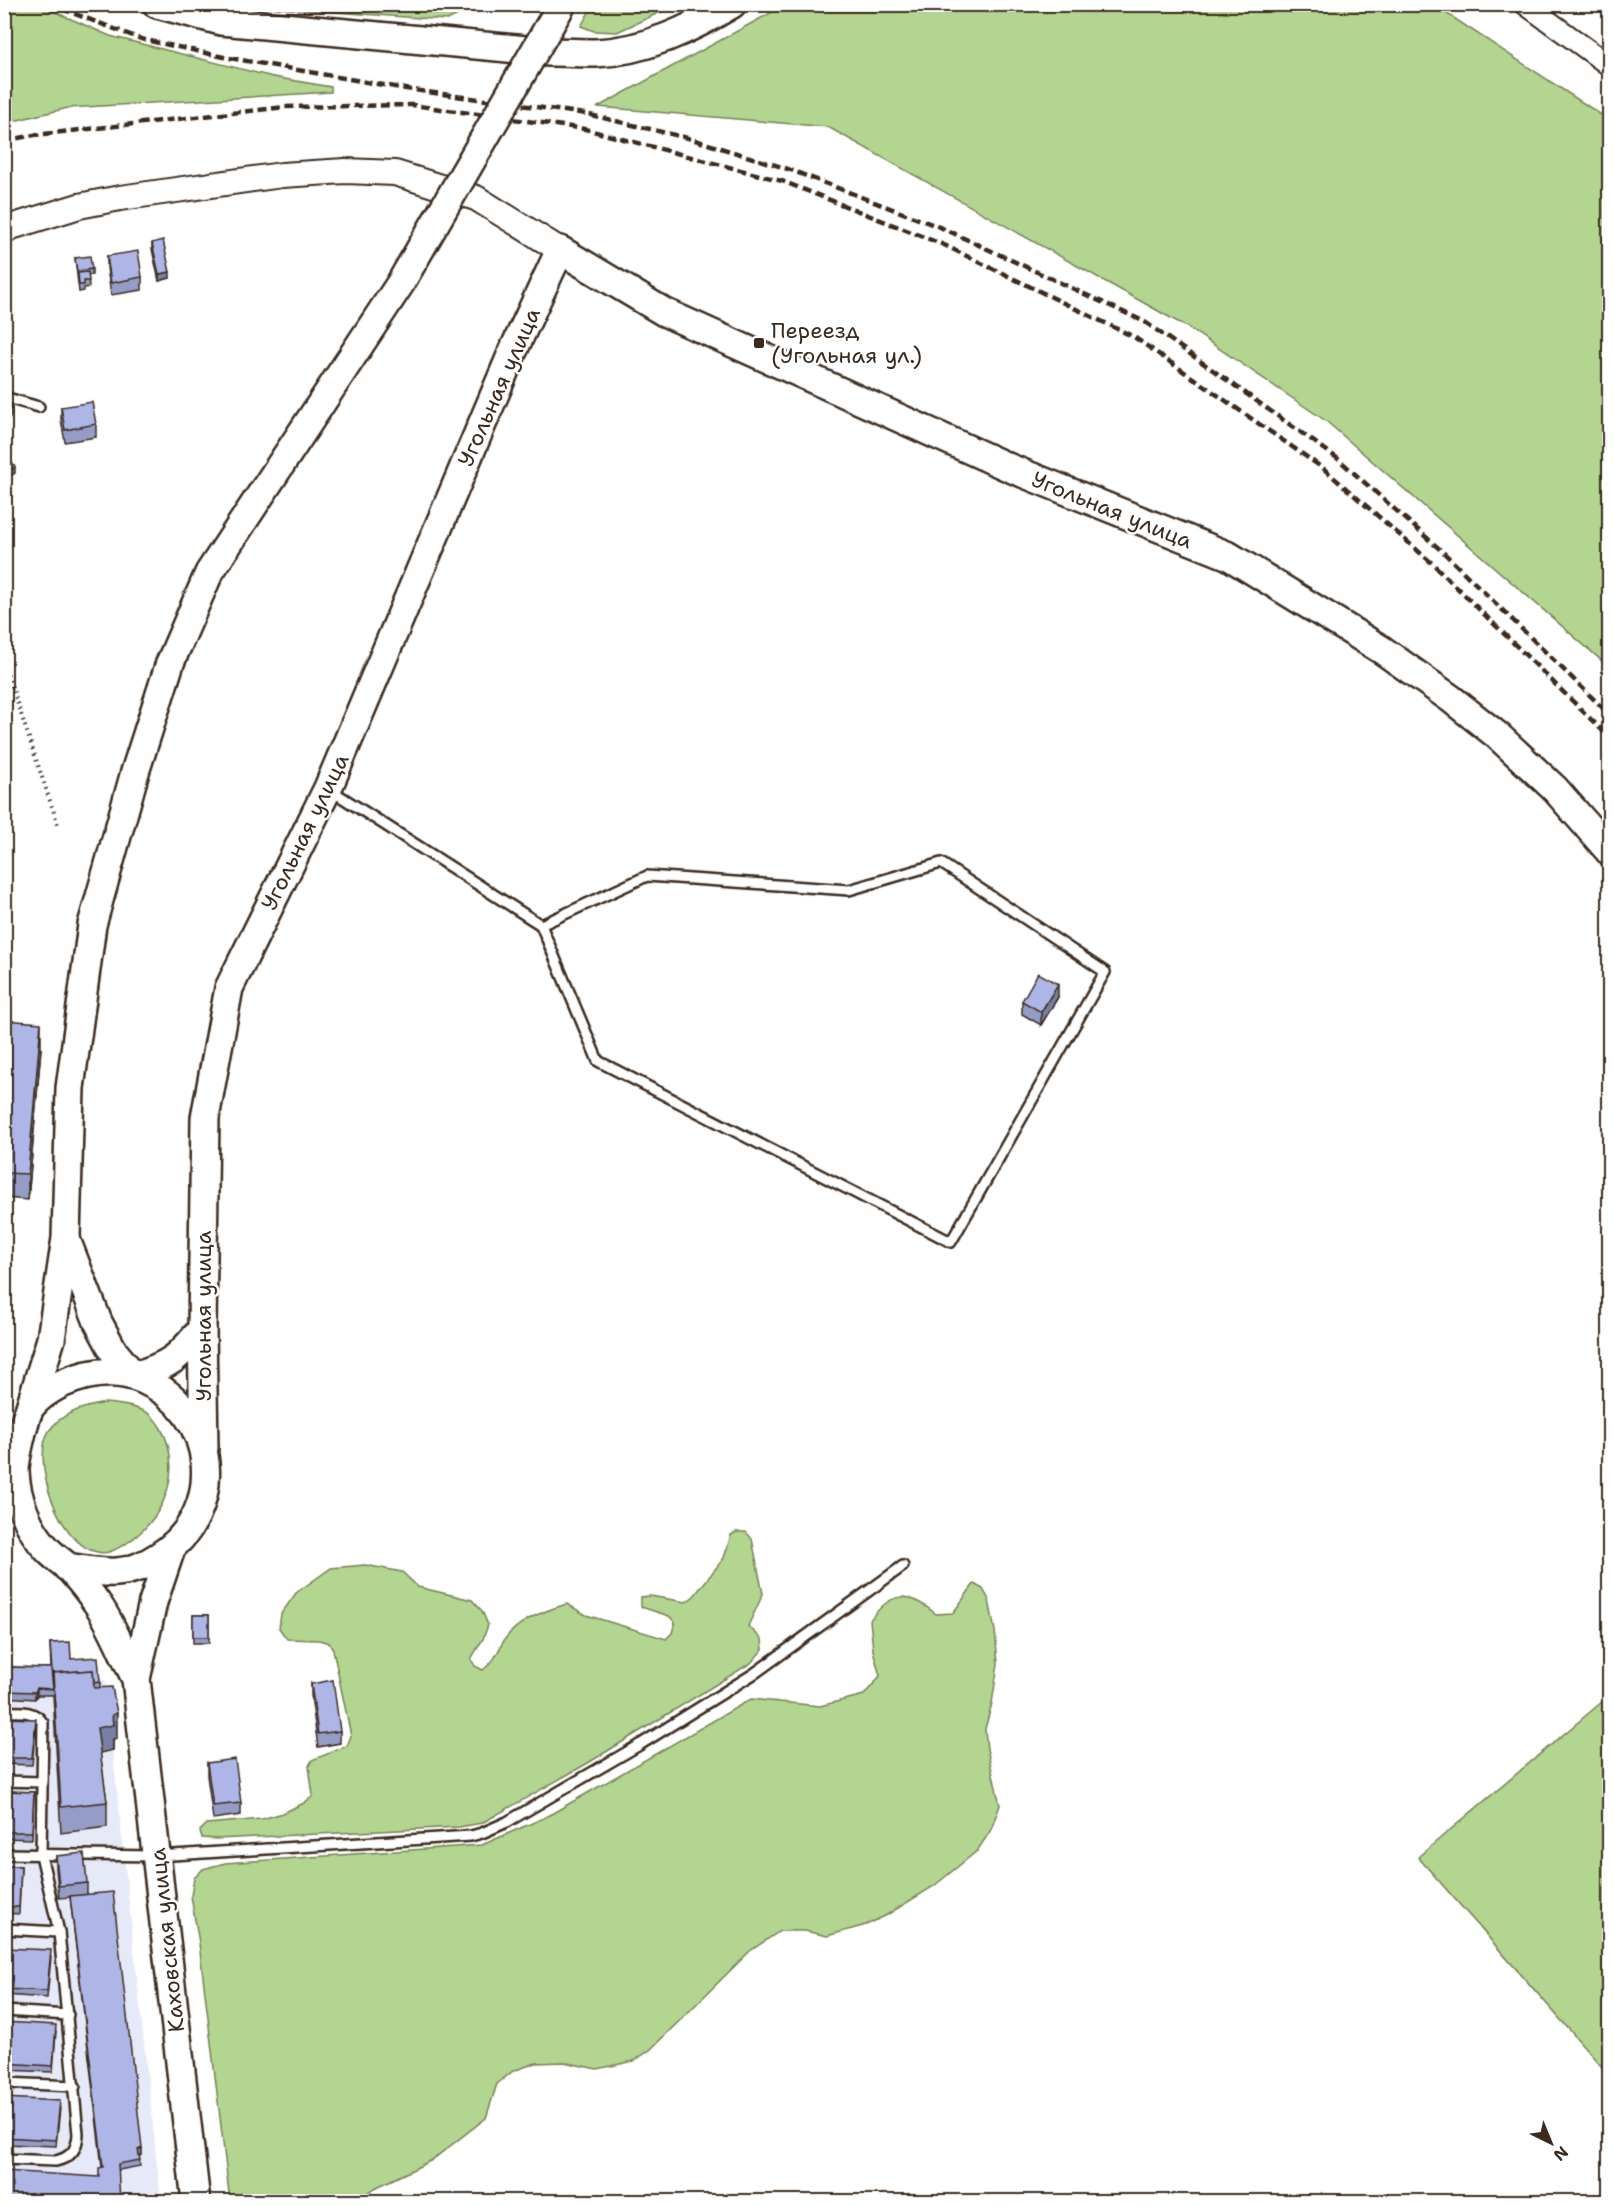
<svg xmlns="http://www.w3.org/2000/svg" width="1614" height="2206" font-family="'Shantell Sans',sans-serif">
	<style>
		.built { fill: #e6e9f8 }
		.green { fill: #b2d590; stroke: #768057; stroke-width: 1.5 }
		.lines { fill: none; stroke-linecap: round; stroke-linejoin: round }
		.service-casing { stroke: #3b2a1e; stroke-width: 14 }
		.minor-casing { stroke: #3b2a1e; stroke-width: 24 }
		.tertiary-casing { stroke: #3b2a1e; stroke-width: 28 }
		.secondary-casing { stroke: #3b2a1e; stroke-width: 32 }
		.path { stroke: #3b2a1e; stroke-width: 4; stroke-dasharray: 1.5 4.5; stroke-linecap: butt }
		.service { stroke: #fff; stroke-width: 9 }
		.minor { stroke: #fff; stroke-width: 20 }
		.tertiary { stroke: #fff; stroke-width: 24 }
		.secondary { stroke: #fff; stroke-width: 27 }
		.rail { stroke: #3b2a1e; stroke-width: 4.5; stroke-dasharray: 9 4.5; stroke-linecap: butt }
		.secondary-bridge-casing { stroke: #3b2a1e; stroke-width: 32; stroke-linecap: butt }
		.secondary-bridge { stroke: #fff; stroke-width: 27 }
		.wall { fill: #959dc7; stroke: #3b2a1e; stroke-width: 1.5 }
		.shaded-wall { fill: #797fa2; stroke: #3b2a1e; stroke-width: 1.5 }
		.building { fill: #adb6e7; stroke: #3b2a1e; stroke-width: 1.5 }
		.poi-dot { fill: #3b2a1e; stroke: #fff; stroke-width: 2 }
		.labels { text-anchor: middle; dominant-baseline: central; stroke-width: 5; stroke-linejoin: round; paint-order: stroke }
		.poi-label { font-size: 22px; fill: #3b2a1e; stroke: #fff; text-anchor: start }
		.street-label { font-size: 22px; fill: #3b2a1e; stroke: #fff }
	</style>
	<rect width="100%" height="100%" fill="#fff"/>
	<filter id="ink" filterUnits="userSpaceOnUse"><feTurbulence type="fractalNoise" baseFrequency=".0167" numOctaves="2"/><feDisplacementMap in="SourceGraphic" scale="12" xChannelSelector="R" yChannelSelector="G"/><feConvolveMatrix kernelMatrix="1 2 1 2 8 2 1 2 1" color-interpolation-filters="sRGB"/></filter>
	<g filter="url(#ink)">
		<!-- built -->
		<polygon class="built" points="4,1663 105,1680 161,2201 5,2201"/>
		<!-- green -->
		<g class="green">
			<polygon points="787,4 1434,5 1609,120 1609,667 1326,421 1187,327 828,127 598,107"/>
			<polygon points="4,5 39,5 110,36 273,77 331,87 331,92 68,108 5,123"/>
			<polygon points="255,5 480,5 447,20 278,8"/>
			<polygon points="593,5 593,4 676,5 617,32 594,31 581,26"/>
			<path d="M 105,1403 C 119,1404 136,1406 149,1414 C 158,1421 165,1434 168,1445 C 178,1484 160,1521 127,1543 C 118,1548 108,1555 97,1552 C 60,1545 30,1462 49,1431 C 62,1412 84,1407 105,1403 Z"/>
			<path d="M 736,1532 L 746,1532 L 752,1539 L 763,1594 L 748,1626 L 762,1639 L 763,1649 L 751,1663 L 588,1763 L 482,1823 L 459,1827 L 216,1839 L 202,1838 L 200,1831 L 207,1824 L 262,1819 L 283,1813 L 304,1803 L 313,1796 L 309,1766 L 312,1760 L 347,1746 L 351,1736 L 333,1649 L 329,1643 L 319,1640 L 287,1639 L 279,1628 L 281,1614 L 296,1593 L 331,1568 L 365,1565 L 402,1572 L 418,1587 L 472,1600 L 482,1611 L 488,1625 L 483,1639 L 471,1659 L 475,1666 L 483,1670 C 498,1658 496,1653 505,1639 C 518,1620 546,1610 567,1604 L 586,1615 L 666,1639 L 672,1633 L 675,1622 L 669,1616 L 641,1607 L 641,1597 L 650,1596 L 686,1602 L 694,1596 L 724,1558 L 731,1535 Z"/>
			<path d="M 974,1584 L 983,1589 L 989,1600 L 995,1631 L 998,1664 L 992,1703 L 985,1729 L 987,1749 L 1000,1805 L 991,1830 L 977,1851 L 934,1886 L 885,1916 L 866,1925 L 827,1936 L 805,1931 L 780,1931 L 750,1951 L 650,2050 L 634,2061 L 597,2069 L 564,2062 L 536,2063 L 513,2071 L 497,2084 L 486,2118 L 432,2160 L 375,2188 L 357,2201 L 230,2201 L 199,1943 L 191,1896 L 194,1878 L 203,1869 L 225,1863 L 482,1845 L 546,1817 L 751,1699 L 820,1706 L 864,1695 L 880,1676 L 873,1650 L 870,1620 C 893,1589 908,1592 936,1614 L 953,1613 Z"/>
			<polygon points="1609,1696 1609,2075 1418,1857"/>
		</g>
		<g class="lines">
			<defs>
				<g id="service">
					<polyline points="4,397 39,407"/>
					<polyline points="329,789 541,925 598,1061 951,1242 1105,972 941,863 849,890 647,876 541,925"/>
					<path d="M 4,1712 C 19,1712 34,1709 43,1723 L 41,1855 L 59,1932 L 78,2134 C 77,2149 72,2157 56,2161 L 4,2159"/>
					<polyline points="4,1781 42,1782"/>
					<polyline points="4,1854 157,1856 471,1836 482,1833 507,1822 641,1744 755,1673 903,1566"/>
					<polyline points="4,1929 59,1932"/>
					<polyline points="4,2011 68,2015"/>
					<polyline points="4,2083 75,2086"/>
				</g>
				<polyline id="minor" points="1525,4 1610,66"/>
				<polyline id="tertiary" points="4,232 11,227 79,206 120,198 282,175 345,171 395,173 476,198 560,250"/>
				<g id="secondary">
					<path d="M 157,4 L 221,21 L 549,52 C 565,52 580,53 596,53 C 645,51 691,29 732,4"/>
					<polyline points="67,1242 98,1322 114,1352 134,1376"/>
					<path d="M 134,1376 C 171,1365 178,1358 202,1329"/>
					<polyline points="30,1407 51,1339 66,1238 70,1088 92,925 135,772 170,663 209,573 400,284"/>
					<polyline points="204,1448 202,1329 205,1118 229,988 328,788 513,351 560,250 664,312 1010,468 1229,556 1382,650 1450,698 1498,736 1555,789 1610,852"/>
					<polyline points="171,1549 153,1602 136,1679 196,2202"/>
					<path d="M 67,1567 C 84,1570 100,1573 117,1572 C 132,1571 147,1564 159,1556 C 228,1513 218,1412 144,1380 C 117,1368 88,1372 61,1384 C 51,1389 40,1396 32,1405 C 25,1413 15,1460 15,1471 C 16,1498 28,1529 47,1549 C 53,1556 61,1561 68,1567 C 79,1579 90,1593 99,1606 C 114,1628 124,1656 136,1679"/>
				</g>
			</defs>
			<!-- service casing -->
			<use href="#service" class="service-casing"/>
			<!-- minor casing -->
			<use href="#minor" class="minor-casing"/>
			<!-- tertiary casing -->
			<use href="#tertiary" class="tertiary-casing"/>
			<!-- secondary casing -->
			<use href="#secondary" class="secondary-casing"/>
			<!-- path -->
			<polyline class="path" points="4,663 58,825"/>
			<!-- service -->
			<use href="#service" class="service"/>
			<!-- minor -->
			<use href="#minor" class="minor"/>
			<!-- tertiary -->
			<use href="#tertiary" class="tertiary"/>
			<!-- secondary -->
			<use href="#secondary" class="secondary"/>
			<!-- rail -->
			<g class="rail">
				<polyline points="49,4 141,39 224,57 406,89 586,114 692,139 788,169 942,228 1145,322 1337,458 1444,553 1610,715"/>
				<polyline points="4,141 34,135 285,107 412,105 585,129 782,181 944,245 1134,337 1324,469 1433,564 1610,738"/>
			</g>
			<defs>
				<polyline id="secondary-bridge" points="400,284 562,4"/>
			</defs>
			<!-- secondary-bridge casing -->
			<use href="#secondary-bridge" class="secondary-bridge-casing"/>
			<!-- secondary-bridge -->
			<use href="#secondary-bridge" class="secondary-bridge"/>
		</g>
		<!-- wall -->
		<g class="wall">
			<polygon points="152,243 170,278 159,281 152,249"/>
			<polygon points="107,256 142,277 142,290 111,295 107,268"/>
			<polygon points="75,258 92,269 92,275 88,276 89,287 84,288 84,291 79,292"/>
			<polygon points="4,269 7,269 8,287 4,287"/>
			<polygon points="4,300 9,301 9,328 4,328"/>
			<polygon points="61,407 96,424 96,437 65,442 61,420"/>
			<polygon points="1058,997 1041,1025 1022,1014 1022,1001"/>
			<polygon points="4,1020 41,1048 28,1200 4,1198"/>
			<rect x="193" y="1615" width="16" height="28"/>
			<polygon points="50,1643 100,1682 100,1688 117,1738 113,1739 113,1750 100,1753 107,1802 107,1827 61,1833 53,1695 37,1695 35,1699 4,1697 4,1667 51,1668"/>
			<polygon points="311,1684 340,1731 340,1743 318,1747 311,1696"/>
			<polygon points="4,1718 36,1726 32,1765 4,1764"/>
			<polygon points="207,1763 241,1803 241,1815 213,1819 207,1776"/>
			<polygon points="4,1791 34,1792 32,1839 4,1838"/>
			<polygon points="56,1856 87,1883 87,1894 142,2155 139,2156 140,2166 119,2170 99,2177 102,2167 70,1897 59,1898 56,1869"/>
			<polygon points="4,1866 21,1866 19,1914 4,1913"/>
			<polygon points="4,1948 51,1957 47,1998 4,1995"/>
			<polygon points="4,2022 56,2031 53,2072 4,2070"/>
			<polygon points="4,2098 60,2108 56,2146 4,2144"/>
		</g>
		<!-- shaded-wall -->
		<g class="shaded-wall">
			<polygon points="170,272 170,278 159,281 159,274"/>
			<polygon points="11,404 11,417 4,423 4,410"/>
			<polygon points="15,467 15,473 6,479 6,473"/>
			<polygon points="1058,984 1058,997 1041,1025 1041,1012"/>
			<polygon points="41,1023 41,1048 28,1200 28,1174"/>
			<polygon points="37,1688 37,1695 35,1699 35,1692"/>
			<polygon points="117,1713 117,1738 113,1739 113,1750 97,1754 97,1728 112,1715"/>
			<polygon points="142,2148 142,2155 138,2156 138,2150"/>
		</g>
		<!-- building -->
		<g class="building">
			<polygon points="163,240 170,272 159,274 152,243"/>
			<polygon points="138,251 142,277 111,283 107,256"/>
			<polygon points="90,256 92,269 77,271 75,258"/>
			<polygon points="4,269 7,269 8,281 4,281"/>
			<polygon points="88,272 89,281 84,281 84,285 79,285 78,273"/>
			<polygon points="4,300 9,301 9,322 4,321"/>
			<polygon points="4,398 11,404 4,410"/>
			<polygon points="92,402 96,424 65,430 61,407"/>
			<polygon points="4,451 15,467 6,473 4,471"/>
			<polygon points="1038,973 1058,984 1041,1012 1022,1001"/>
			<polygon points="4,1020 41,1023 28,1174 4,1173"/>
			<rect x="193" y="1615" width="16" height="22"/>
			<polygon points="70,1642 71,1659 98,1657 100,1682 94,1683 93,1670 53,1673 53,1686 50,1643"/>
			<polygon points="4,1667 51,1668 53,1689 37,1688 35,1692 4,1691"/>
			<polygon points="93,1670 94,1688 112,1687 117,1713 112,1715 113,1725 97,1728 107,1802 61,1807 53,1673"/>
			<polygon points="333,1680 340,1731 318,1734 311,1684"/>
			<polygon points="4,1718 36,1719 32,1758 4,1758"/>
			<polygon points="235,1759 241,1803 213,1806 207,1763"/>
			<polygon points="4,1791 34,1792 32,1832 4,1832"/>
			<polygon points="84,1853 87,1883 59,1886 56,1856"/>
			<polygon points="4,1866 21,1866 19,1907 4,1907"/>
			<polygon points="113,1892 142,2148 138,2150 140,2160 118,2164 120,2202 4,2202 4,2171 99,2177 99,2168 103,2167 70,1896"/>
			<polygon points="4,1948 51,1950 47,1991 4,1989"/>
			<polygon points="4,2022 56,2025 53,2066 4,2063"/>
			<polygon points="4,2098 60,2101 56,2140 4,2137"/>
		</g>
	</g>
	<!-- markers -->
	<rect class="poi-dot" x="753" y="337" width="12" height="12" rx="3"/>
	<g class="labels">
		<!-- poi labels -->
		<g class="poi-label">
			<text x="771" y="330">Переезд<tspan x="771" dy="25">(Угольная ул.)</tspan></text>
		</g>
		<!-- street labels -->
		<g class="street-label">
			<text transform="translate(499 387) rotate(-66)">Угольная улица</text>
			<text transform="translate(1112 510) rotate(22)">Угольная улица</text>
			<text transform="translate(305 832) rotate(-64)">Угольная улица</text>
			<text transform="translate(203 1316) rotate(-90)">Угольная улица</text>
			<text transform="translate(167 1940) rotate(-96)">Каховская улица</text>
		</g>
	</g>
	<!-- margin -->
	<rect width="1614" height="2206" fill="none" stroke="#fff" stroke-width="24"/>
	<rect x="12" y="12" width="1590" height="2182" fill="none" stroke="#3b2a1e" stroke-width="2" filter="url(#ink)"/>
	<!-- north arrow -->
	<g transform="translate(1551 2143) rotate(137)" stroke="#ffffff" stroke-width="4.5" paint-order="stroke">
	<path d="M0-4.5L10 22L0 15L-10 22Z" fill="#3b2a1e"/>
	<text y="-9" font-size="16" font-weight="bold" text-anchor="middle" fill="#3b2a1e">N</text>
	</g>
</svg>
